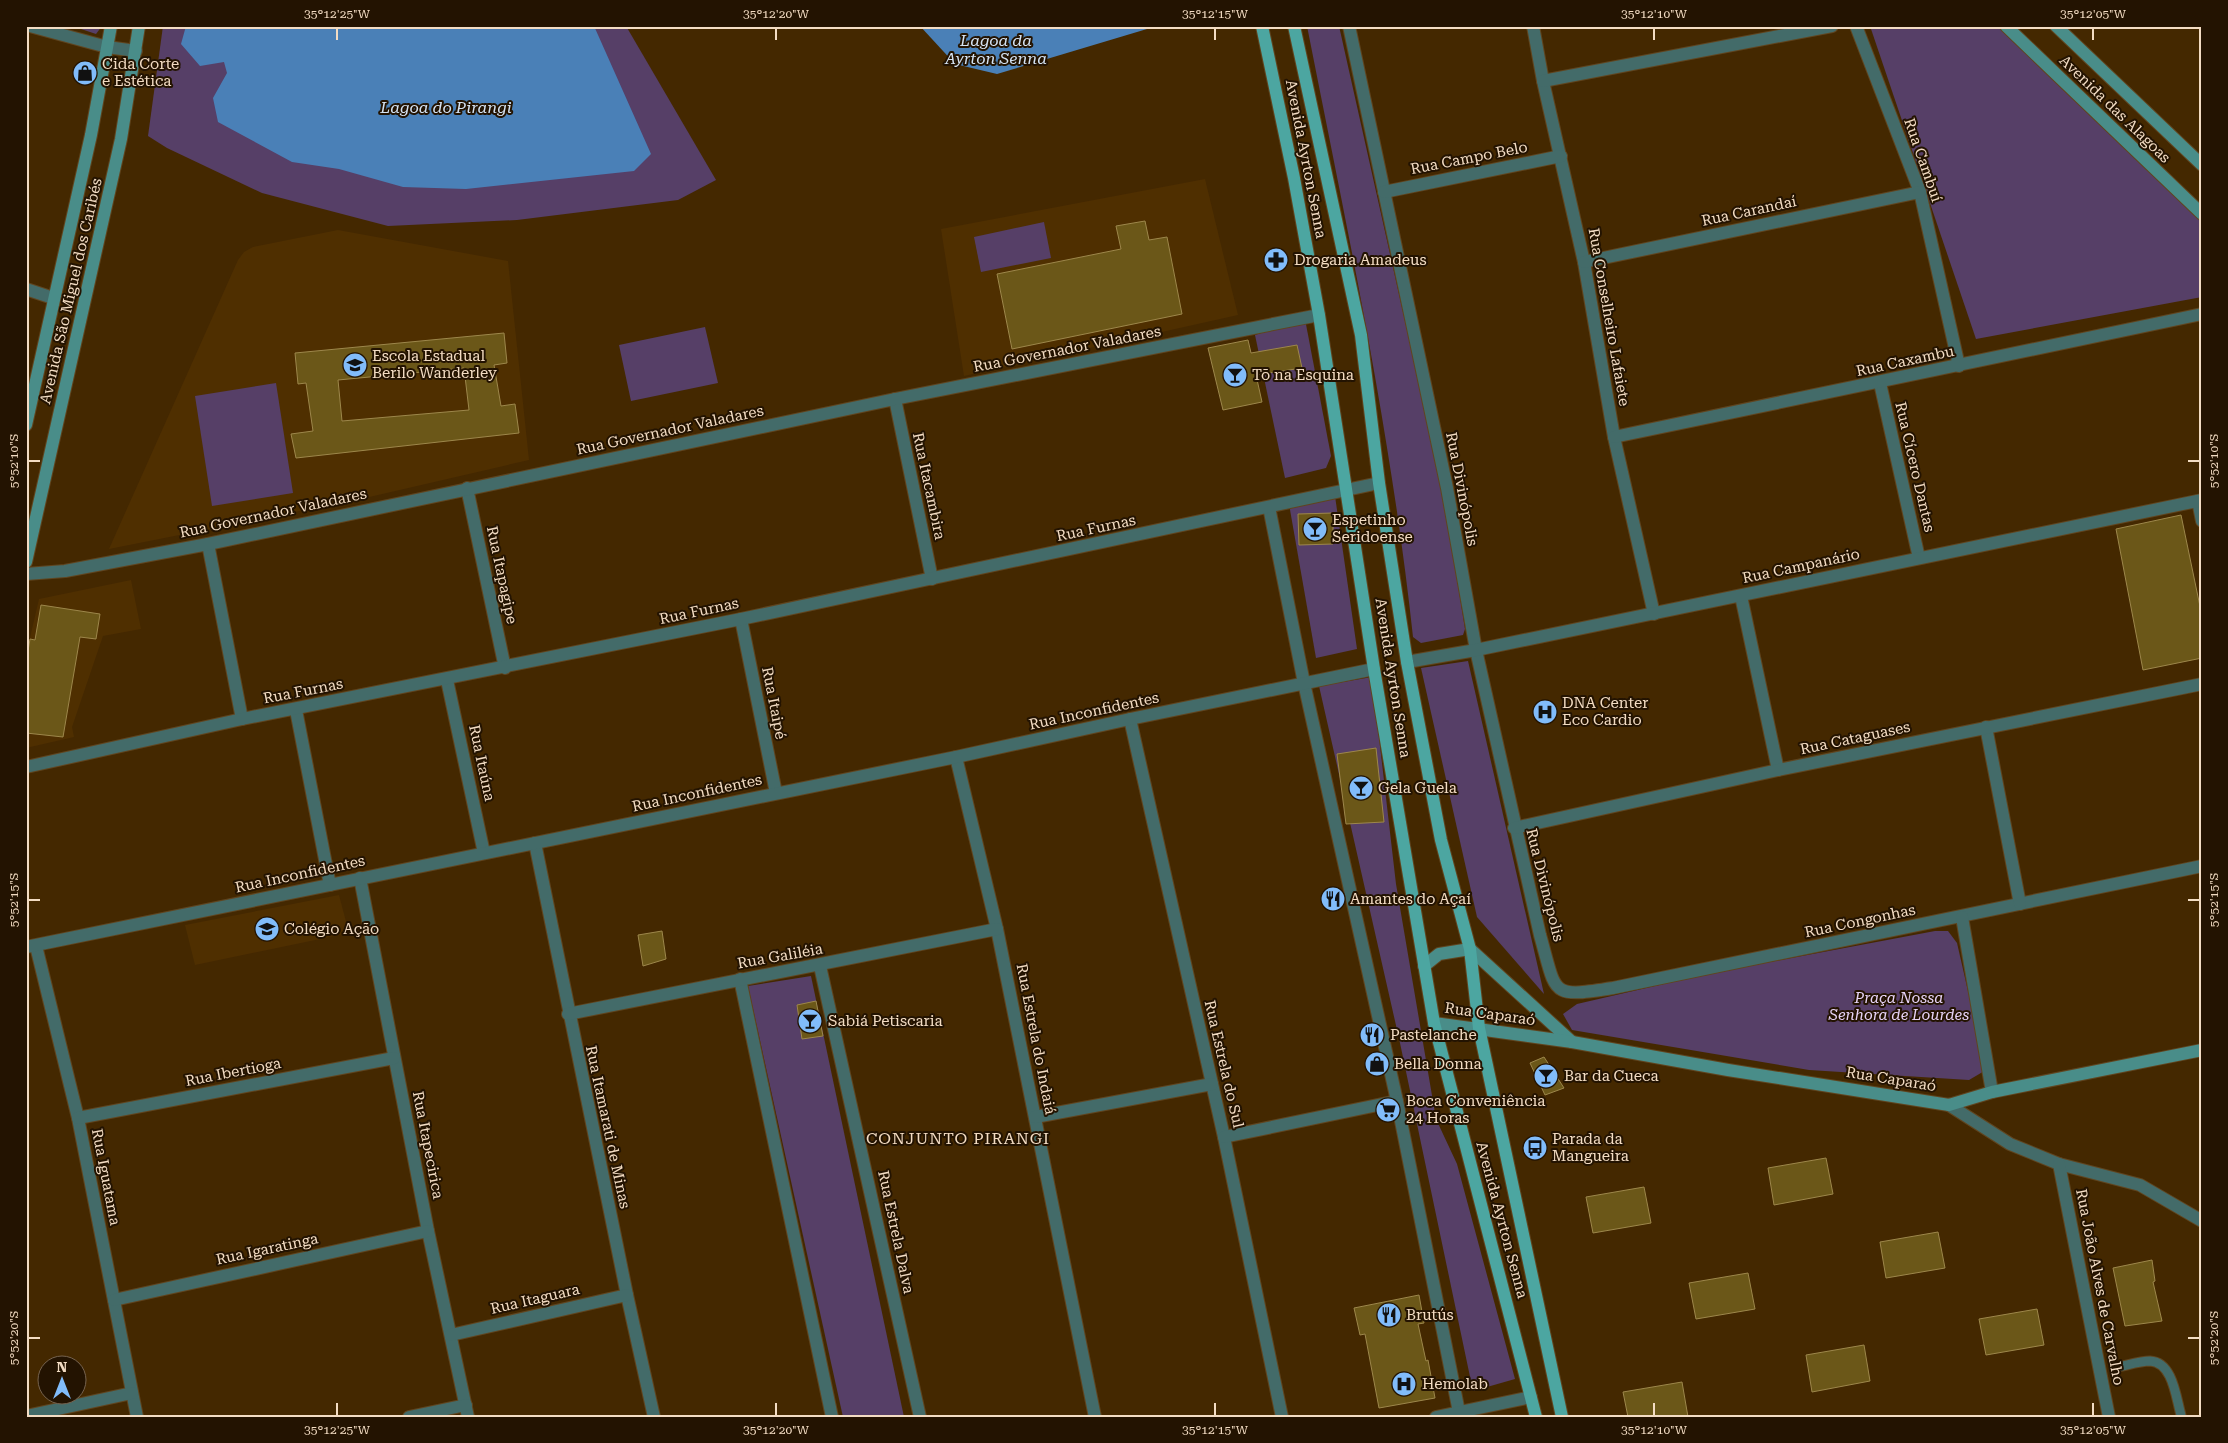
<svg xmlns="http://www.w3.org/2000/svg" width="2228" height="1443" font-family="'Roboto Serif',serif">
	<style>
		.built { fill: #4f2f00 }
		.green { fill: #563f67 }
		.water { fill: #4a80b7 }
		.building { fill: #6b5718; stroke: #9d874b; fill-rule: evenodd }
		.lines { fill: none; stroke-linecap: round; stroke-linejoin: round }
		.service-casing { stroke: #60451f; stroke-width: 11 }
		.minor-casing { stroke: #60451f; stroke-width: 14 }
		.tertiary-casing { stroke: #60451f; stroke-width: 14 }
		.secondary-casing { stroke: #60451f; stroke-width: 14 }
		.primary-casing { stroke: #60451f; stroke-width: 14 }
		.service { stroke: #436b69; stroke-width: 9 }
		.minor { stroke: #436b69; stroke-width: 12 }
		.tertiary { stroke: #436b69; stroke-width: 12 }
		.secondary { stroke: #498d89; stroke-width: 12 }
		.primary { stroke: #4ca6a1; stroke-width: 12 }
		.ticks { fill: none; stroke: #f3dcc3; stroke-width: 2 }
		.labels { text-anchor: middle; dominant-baseline: central; stroke-width: 4; stroke-linejoin: round; paint-order: stroke }
		.poi-label { font-size: 15px; fill: #f3dcc3; stroke: #231301; text-anchor: start }
		.street-label { font-size: 15px; fill: #f3dcc3; stroke: #231301 }
		.park-label { font-size: 15px; font-style: italic; fill: #e8d4f8; stroke: #231301 }
		.water-label { font-size: 16px; font-style: italic; fill: #d5e3f3; stroke: #231301 }
		.neighbourhood-label { font-size: 16px; letter-spacing: 1px; fill: #f3dcc3; stroke: #231301 }
		.neatline { fill: none; stroke: #f3dcc3; stroke-width: 2 }
		.ticks-label { font-size: 12px; text-anchor: middle; fill: #f3dcc3 }
	</style>
	<rect width="100%" height="100%" fill="#442800"/>
	<!-- built -->
	<g class="built">
		<polygon points="1205,179 1238,315 964,376 941,229"/>
		<polygon points="338,230 508,261 529,460 365,498 109,549 238,260 244,252 253,247"/>
		<polygon points="131,580 141,629 103,636 72,727 74,737 26,748 26,655 39,599"/>
		<polygon points="339,895 349,933 195,965 185,925"/>
	</g>
	<!-- green -->
	<g class="green">
		<polygon points="72,26 102,26 96,34"/>
		<polygon points="163,26 626,26 716,180 678,200 517,220 388,226 262,193 167,148 148,136"/>
		<path d="M 1307,26 L 1339,26 L 1443,491 L 1465,629 L 1463,635 L 1421,643 L 1413,637 C 1391,432 1347,229 1307,26 Z"/>
		<polygon points="1870,26 2003,26 2202,219 2202,297 1976,339"/>
		<polygon points="1044,222 1051,258 981,272 974,237"/>
		<polygon points="1305,319 1331,456 1326,468 1285,478 1255,335"/>
		<polygon points="705,327 718,383 631,401 619,345"/>
		<polygon points="276,383 293,493 212,506 195,396"/>
		<polygon points="1335,496 1357,649 1316,658 1289,504"/>
		<polygon points="1468,661 1544,994 1477,917 1421,668"/>
		<polygon points="1372,677 1396,884 1436,1119 1457,1164 1515,1379 1473,1391 1400,1043 1319,686"/>
		<polygon points="1935,931 1948,931 1957,943 1986,1070 1969,1080 1809,1070 1572,1030 1563,1014 1577,1004 1711,973"/>
		<polygon points="811,976 904,1417 843,1417 748,986"/>
	</g>
	<!-- water -->
	<g class="water">
		<polygon points="186,26 594,26 651,154 634,171 466,189 403,187 339,169 292,162 218,122 213,98 227,73 224,62 200,66 181,44"/>
		<polygon points="920,26 1157,26 997,74 955,64"/>
	</g>
	<!-- building -->
	<g class="building">
		<polygon points="1145,221 1149,240 1167,237 1182,314 1012,349 997,274 1121,249 1116,226"/>
		<path d="M 504,333 L 507,363 L 494,365 L 501,406 L 515,404 L 519,433 L 296,458 L 291,434 L 313,431 L 306,383 L 298,384 L 295,353 ZM 464,368 L 469,410 L 342,421 L 338,380 Z"/>
		<polygon points="1248,340 1251,353 1297,345 1302,368 1256,375 1262,402 1223,410 1208,348"/>
		<polygon points="1333,513 1333,544 1299,545 1298,514"/>
		<polygon points="2181,515 2202,616 2202,658 2143,670 2116,529"/>
		<polygon points="41,605 100,614 96,639 80,637 63,737 26,733 26,663 30,639 35,640"/>
		<polygon points="1376,748 1384,822 1346,824 1337,754"/>
		<polygon points="662,931 666,959 643,966 638,935"/>
		<polygon points="816,1001 823,1036 802,1039 797,1005"/>
		<polygon points="1544,1057 1564,1088 1545,1095 1530,1063"/>
		<polygon points="1826,1158 1833,1194 1774,1205 1768,1168"/>
		<polygon points="1644,1187 1651,1223 1593,1233 1586,1197"/>
		<polygon points="1938,1232 1945,1268 1886,1278 1880,1242"/>
		<polygon points="2152,1260 2155,1281 2153,1282 2162,1321 2125,1326 2113,1268"/>
		<polygon points="1748,1273 1755,1309 1696,1319 1689,1283"/>
		<polygon points="1419,1295 1424,1323 1418,1324 1426,1361 1428,1360 1435,1398 1379,1408 1365,1334 1360,1335 1354,1308"/>
		<polygon points="2037,1309 2044,1345 1986,1355 1979,1319"/>
		<polygon points="1864,1345 1870,1381 1812,1392 1806,1355"/>
		<polygon points="1682,1382 1688,1417 1628,1417 1623,1392"/>
	</g>
	<g class="lines">
		<defs>
			<path id="service" d="M 2118,1367 C 2128,1365 2140,1361 2150,1361 C 2173,1362 2176,1398 2181,1415"/>
			<g id="minor">
				<polyline points="30,26 107,47 136,51"/>
				<path d="M 1349,26 L 1447,488 L 1476,650 L 1540,935 C 1557,995 1549,998 1613,988 L 2202,866"/>
				<polyline points="1533,26 1543,81 1584,262 1614,437 1654,614"/>
				<polyline points="1856,26 1920,192 1959,366"/>
				<polyline points="1543,81 1832,26"/>
				<polyline points="1384,192 1561,156"/>
				<polyline points="1584,262 1920,192"/>
				<polyline points="26,289 53,298"/>
				<polyline points="1880,383 1919,558"/>
				<polyline points="895,399 932,579"/>
				<polyline points="1614,437 2202,314"/>
				<polyline points="467,488 505,668"/>
				<polyline points="2198,501 2202,521"/>
				<polyline points="1269,507 1304,683 1397,1101 1459,1412"/>
				<polyline points="208,544 242,719"/>
				<polyline points="26,574 65,571 208,544 895,399 1319,315"/>
				<polyline points="1741,596 1778,770"/>
				<polyline points="741,619 776,793"/>
				<polyline points="1407,662 1476,650 2202,500"/>
				<polyline points="447,680 484,853"/>
				<polyline points="296,710 330,885"/>
				<polyline points="1130,719 1224,1137 1282,1417"/>
				<polyline points="1986,727 2020,904"/>
				<polyline points="956,757 997,929 1095,1417"/>
				<polyline points="1514,828 1778,770 2202,684"/>
				<polyline points="535,843 627,1295 654,1417"/>
				<polyline points="360,878 428,1231 468,1417"/>
				<polyline points="1962,917 1992,1092"/>
				<polyline points="36,946 78,1118 137,1417"/>
				<polyline points="820,966 920,1417"/>
				<polyline points="740,979 832,1417"/>
				<polyline points="568,1014 997,929"/>
				<polyline points="1949,1105 2010,1144 2059,1164 2140,1185 2202,1221"/>
				<polyline points="1035,1117 1212,1084"/>
				<polyline points="78,1118 394,1058"/>
				<polyline points="1224,1137 1397,1101"/>
				<polyline points="2059,1164 2109,1417"/>
				<polyline points="114,1300 428,1231"/>
				<polyline points="451,1335 627,1295"/>
				<polyline points="26,1416 132,1393"/>
				<polyline points="409,1417 466,1405"/>
				<polyline points="1436,1417 1531,1397"/>
			</g>
			<g id="tertiary">
				<polyline points="26,767 242,719 741,619 1379,483"/>
				<polyline points="26,947 956,757 1130,719 1374,669"/>
			</g>
			<g id="secondary">
				<polyline points="2006,26 2202,214"/>
				<polyline points="2056,26 2202,165"/>
				<polyline points="26,425 91,135 111,26"/>
				<polyline points="26,562 121,139 139,26"/>
				<polyline points="1424,966 1439,954 1470,949 1572,1042"/>
				<polyline points="1434,1023 1572,1042 1728,1070 1949,1105 1992,1092 2202,1050"/>
			</g>
			<g id="primary">
				<polyline points="1262,26 1294,178 1319,315 1374,669 1434,1023 1536,1417"/>
				<polyline points="1294,26 1361,335 1379,483 1407,662 1441,840 1470,949 1479,1028 1562,1417"/>
			</g>
		</defs>
		<!-- service casing -->
		<use href="#service" class="service-casing"/>
		<!-- minor casing -->
		<use href="#minor" class="minor-casing"/>
		<!-- tertiary casing -->
		<use href="#tertiary" class="tertiary-casing"/>
		<!-- secondary casing -->
		<use href="#secondary" class="secondary-casing"/>
		<!-- primary casing -->
		<use href="#primary" class="primary-casing"/>
		<!-- service -->
		<use href="#service" class="service"/>
		<!-- minor -->
		<use href="#minor" class="minor"/>
		<!-- tertiary -->
		<use href="#tertiary" class="tertiary"/>
		<!-- secondary -->
		<use href="#secondary" class="secondary"/>
		<!-- primary -->
		<use href="#primary" class="primary"/>
	</g>
	<!-- ticks -->
	<path class="ticks" d="M 337,28 L 337,40M 776,28 L 776,40M 1215,28 L 1215,40M 1654,28 L 1654,40M 2093,28 L 2093,40M 28,461 L 40,461M 2188,461 L 2200,461M 28,900 L 40,900M 2188,900 L 2200,900M 28,1338 L 40,1338M 2188,1338 L 2200,1338M 337,1403 L 337,1416M 776,1403 L 776,1416M 1215,1403 L 1215,1416M 1654,1403 L 1654,1416M 2093,1403 L 2093,1416"/>
	<!-- icons -->
	<defs>
		<symbol id="shop-disc" viewBox="-11 -11 22 22"><circle r="9.5" fill="#81bcfa" stroke="#231301"/><path d="M-5-2.5h2.3a2.7 3.5 0 0 1 5.4 0H5L5.5 6h-11ZM-1.5-2.5h3a1.5 2.3 0 0 0-3 0Z" fill="#111"/></symbol>
		<symbol id="pharmacy-disc" viewBox="-11 -11 22 22"><circle r="9.5" fill="#81bcfa" stroke="#231301"/><path d="M-2-6h4v4h4v4h-4v4h-4v-4h-4v-4h4Z" fill="#111"/></symbol>
		<symbol id="school-disc" viewBox="-11 -11 22 22"><circle r="9.5" fill="#81bcfa" stroke="#231301"/><path d="M0-5L7-2L0 1L-7-2ZM-4 1L0 2.5L4 1V4Q0 6-4 4Z" fill="#111"/></symbol>
		<symbol id="bar-disc" viewBox="-11 -11 22 22"><circle r="9.5" fill="#81bcfa" stroke="#231301"/><path d="M-6-5H6L.8 .8V4.5H3.5V6h-7V4.5H-.8V.8Z" fill="#111"/></symbol>
		<symbol id="hospital-disc" viewBox="-11 -11 22 22"><circle r="9.5" fill="#81bcfa" stroke="#231301"/><path d="M-5-5h3v3.5h4V-5h3V5h-3V1.5h-4V5h-3Z" fill="#111"/></symbol>
		<symbol id="restaurant-disc" viewBox="-11 -11 22 22"><circle r="9.5" fill="#81bcfa" stroke="#231301"/><path d="M-5-6h1v4h1v-4h1v4h1v-4h1v5L-1.5 .5V6h-2V.5L-5-1ZM5-6V6H3V1.5H1.5Q1.5-4 5-6Z" fill="#111"/></symbol>
		<symbol id="supermarket-disc" viewBox="-11 -11 22 22"><circle r="9.5" fill="#81bcfa" stroke="#231301"/><path d="M-6-5.5h2.5l.6 2H6L4.5 2H-2.5L-4.4-4H-6ZM-1.5 3.2a1.3 1.3 0 1 0 .1 0ZM3 3.2a1.3 1.3 0 1 0 .1 0Z" fill="#111"/></symbol>
		<symbol id="bus-disc" viewBox="-11 -11 22 22"><circle r="9.5" fill="#81bcfa" stroke="#231301"/><path d="M-5-6H5V4H4V6H2V4H-2V6H-4V4H-5ZM-3.5-4V0h7V-4ZM-3.5 1.2v1.5H-2V1.2ZM2 1.2v1.5H3.5V1.2Z" fill="#111"/></symbol>
	</defs>
	<g fill-rule="evenodd">
		<use href="#shop-disc" x="71" y="59" width="28" height="28"/>
		<use href="#pharmacy-disc" x="1262" y="246" width="28" height="28"/>
		<use href="#school-disc" x="341" y="351" width="28" height="28"/>
		<use href="#bar-disc" x="1221" y="361" width="28" height="28"/>
		<use href="#bar-disc" x="1301" y="515" width="28" height="28"/>
		<use href="#hospital-disc" x="1531" y="698" width="28" height="28"/>
		<use href="#bar-disc" x="1347" y="774" width="28" height="28"/>
		<use href="#restaurant-disc" x="1319" y="885" width="28" height="28"/>
		<use href="#school-disc" x="253" y="915" width="28" height="28"/>
		<use href="#bar-disc" x="796" y="1007" width="28" height="28"/>
		<use href="#restaurant-disc" x="1358" y="1021" width="28" height="28"/>
		<use href="#shop-disc" x="1363" y="1050" width="28" height="28"/>
		<use href="#bar-disc" x="1532" y="1062" width="28" height="28"/>
		<use href="#supermarket-disc" x="1374" y="1096" width="28" height="28"/>
		<use href="#bus-disc" x="1521" y="1134" width="28" height="28"/>
		<use href="#restaurant-disc" x="1375" y="1301" width="28" height="28"/>
		<use href="#hospital-disc" x="1390" y="1370" width="28" height="28"/>
	</g>
	<g class="labels">
		<!-- poi labels -->
		<g class="poi-label">
			<text x="102" y="64">Cida Corte<tspan x="102" dy="17">e Estética</tspan></text>
			<text x="1294" y="260">Drogaria Amadeus</text>
			<text x="372" y="356">Escola Estadual<tspan x="372" dy="17">Berilo Wanderley</tspan></text>
			<text x="1252" y="375">Tō na Esquina</text>
			<text x="1332" y="520">Espetinho<tspan x="1332" dy="17">Seridoense</tspan></text>
			<text x="1562" y="703">DNA Center<tspan x="1562" dy="17">Eco Cardio</tspan></text>
			<text x="1378" y="788">Gela Guela</text>
			<text x="1350" y="899">Amantes do Açaí</text>
			<text x="284" y="929">Colégio Ação</text>
			<text x="828" y="1021">Sabiá Petiscaria</text>
			<text x="1390" y="1035">Pastelanche</text>
			<text x="1394" y="1064">Bella Donna</text>
			<text x="1564" y="1076">Bar da Cueca</text>
			<text x="1406" y="1101">Boca Conveniência<tspan x="1406" dy="17">24 Horas</tspan></text>
			<text x="1552" y="1139">Parada da<tspan x="1552" dy="17">Mangueira</tspan></text>
			<text x="1406" y="1315">Brutu´s</text>
			<text x="1422" y="1384">Hemolab</text>
		</g>
		<!-- street labels -->
		<g class="street-label">
			<text transform="translate(2115 109) rotate(44)">Avenida das Alagoas</text>
			<text transform="translate(1469 158) rotate(-11)">Rua Campo Belo</text>
			<text transform="translate(1306 159) rotate(79)">Avenida Ayrton Senna</text>
			<text transform="translate(1923 160) rotate(71)">Rua Cambuí</text>
			<text transform="translate(1749 211) rotate(-12)">Rua Carandaí</text>
			<text transform="translate(71 291) rotate(-77)">Avenida São Miguel dos Caribés</text>
			<text transform="translate(1609 317) rotate(80)">Rua Conselheiro Lafaiete</text>
			<text transform="translate(1067 349) rotate(-11)">Rua Governador Valadares</text>
			<text transform="translate(1905 361) rotate(-12)">Rua Caxambu</text>
			<text transform="translate(670 430) rotate(-12)">Rua Governador Valadares</text>
			<text transform="translate(1915 467) rotate(77)">Rua Cícero Dantas</text>
			<text transform="translate(929 486) rotate(78)">Rua Itacambira</text>
			<text transform="translate(1462 489) rotate(79)">Rua Divinópolis</text>
			<text transform="translate(273 513) rotate(-12)">Rua Governador Valadares</text>
			<text transform="translate(1096 528) rotate(-12)">Rua Furnas</text>
			<text transform="translate(1801 566) rotate(-12)">Rua Campanário</text>
			<text transform="translate(502 575) rotate(78)">Rua Itapagipe</text>
			<text transform="translate(699 611) rotate(-12)">Rua Furnas</text>
			<text transform="translate(1393 678) rotate(81)">Avenida Ayrton Senna</text>
			<text transform="translate(303 691) rotate(-11)">Rua Furnas</text>
			<text transform="translate(774 703) rotate(79)">Rua Itaipé</text>
			<text transform="translate(1094 711) rotate(-12)">Rua Inconfidentes</text>
			<text transform="translate(1855 738) rotate(-12)">Rua Cataguases</text>
			<text transform="translate(482 763) rotate(78)">Rua Itaúna</text>
			<text transform="translate(697 793) rotate(-12)">Rua Inconfidentes</text>
			<text transform="translate(300 874) rotate(-12)">Rua Inconfidentes</text>
			<text transform="translate(1545 885) rotate(76)">Rua Divinópolis</text>
			<text transform="translate(1860 921) rotate(-12)">Rua Congonhas</text>
			<text transform="translate(780 956) rotate(-10)">Rua Galiléia</text>
			<text transform="translate(1490 1014) rotate(8)">Rua Caparaó</text>
			<text transform="translate(1036 1039) rotate(79)">Rua Estrela do Indaiá</text>
			<text transform="translate(1224 1064) rotate(77)">Rua Estrela do Sul</text>
			<text transform="translate(233 1072) rotate(-11)">Rua Ibertioga</text>
			<text transform="translate(1891 1079) rotate(9)">Rua Caparaó</text>
			<text transform="translate(608 1127) rotate(78)">Rua Itamarati de Minas</text>
			<text transform="translate(428 1145) rotate(79)">Rua Itapecirica</text>
			<text transform="translate(106 1177) rotate(79)">Rua Iguatama</text>
			<text transform="translate(1502 1220) rotate(75)">Avenida Ayrton Senna</text>
			<text transform="translate(896 1232) rotate(78)">Rua Estrela Dalva</text>
			<text transform="translate(267 1249) rotate(-12)">Rua Igaratinga</text>
			<text transform="translate(2100 1287) rotate(79)">Rua João Alves de Carvalho</text>
			<text transform="translate(535 1299) rotate(-13)">Rua Itaguara</text>
		</g>
		<!-- park labels -->
		<g class="park-label">
			<text x="1899" y="998">Praça Nossa<tspan x="1899" dy="17">Senhora de Lourdes</tspan></text>
		</g>
		<!-- water labels -->
		<g class="water-label">
			<text x="996" y="40">Lagoa da<tspan x="996" dy="18">Ayrton Senna</tspan></text>
			<text x="446" y="107">Lagoa do Pirangi</text>
		</g>
		<!-- neighbourhood labels -->
		<g class="neighbourhood-label">
			<text x="958" y="1138">CONJUNTO PIRANGI</text>
		</g>
	</g>
	<!-- border -->
	<rect width="2228" height="1443" fill="none" stroke="#231301" stroke-width="55"/>
	<!-- north arrow -->
	<g transform="translate(62 1380)"><circle r="24" fill="#231301" stroke="#76634f"/>
	<path d="M0-4L9 19L0 12L-9 19Z" fill="#81bcfa"/>
	<text y="-8" font-size="14" font-weight="bold" text-anchor="middle" fill="#f3dcc3">N</text>
	</g>
	<rect x="28" y="28" width="2172" height="1388" class="neatline"/>
	<g class="ticks-label">
		<text x="337" y="18">35°12'25"W</text>
		<text x="776" y="18">35°12'20"W</text>
		<text x="1215" y="18">35°12'15"W</text>
		<text x="1654" y="18">35°12'10"W</text>
		<text x="2093" y="18">35°12'05"W</text>
		<text transform="translate(14 461) rotate(-90)" y="4">5°52'10"S</text>
		<text transform="translate(2214 461) rotate(-90)" y="4">5°52'10"S</text>
		<text transform="translate(14 900) rotate(-90)" y="4">5°52'15"S</text>
		<text transform="translate(2214 900) rotate(-90)" y="4">5°52'15"S</text>
		<text transform="translate(14 1338) rotate(-90)" y="4">5°52'20"S</text>
		<text transform="translate(2214 1338) rotate(-90)" y="4">5°52'20"S</text>
		<text x="337" y="1434">35°12'25"W</text>
		<text x="776" y="1434">35°12'20"W</text>
		<text x="1215" y="1434">35°12'15"W</text>
		<text x="1654" y="1434">35°12'10"W</text>
		<text x="2093" y="1434">35°12'05"W</text>
	</g>
</svg>
